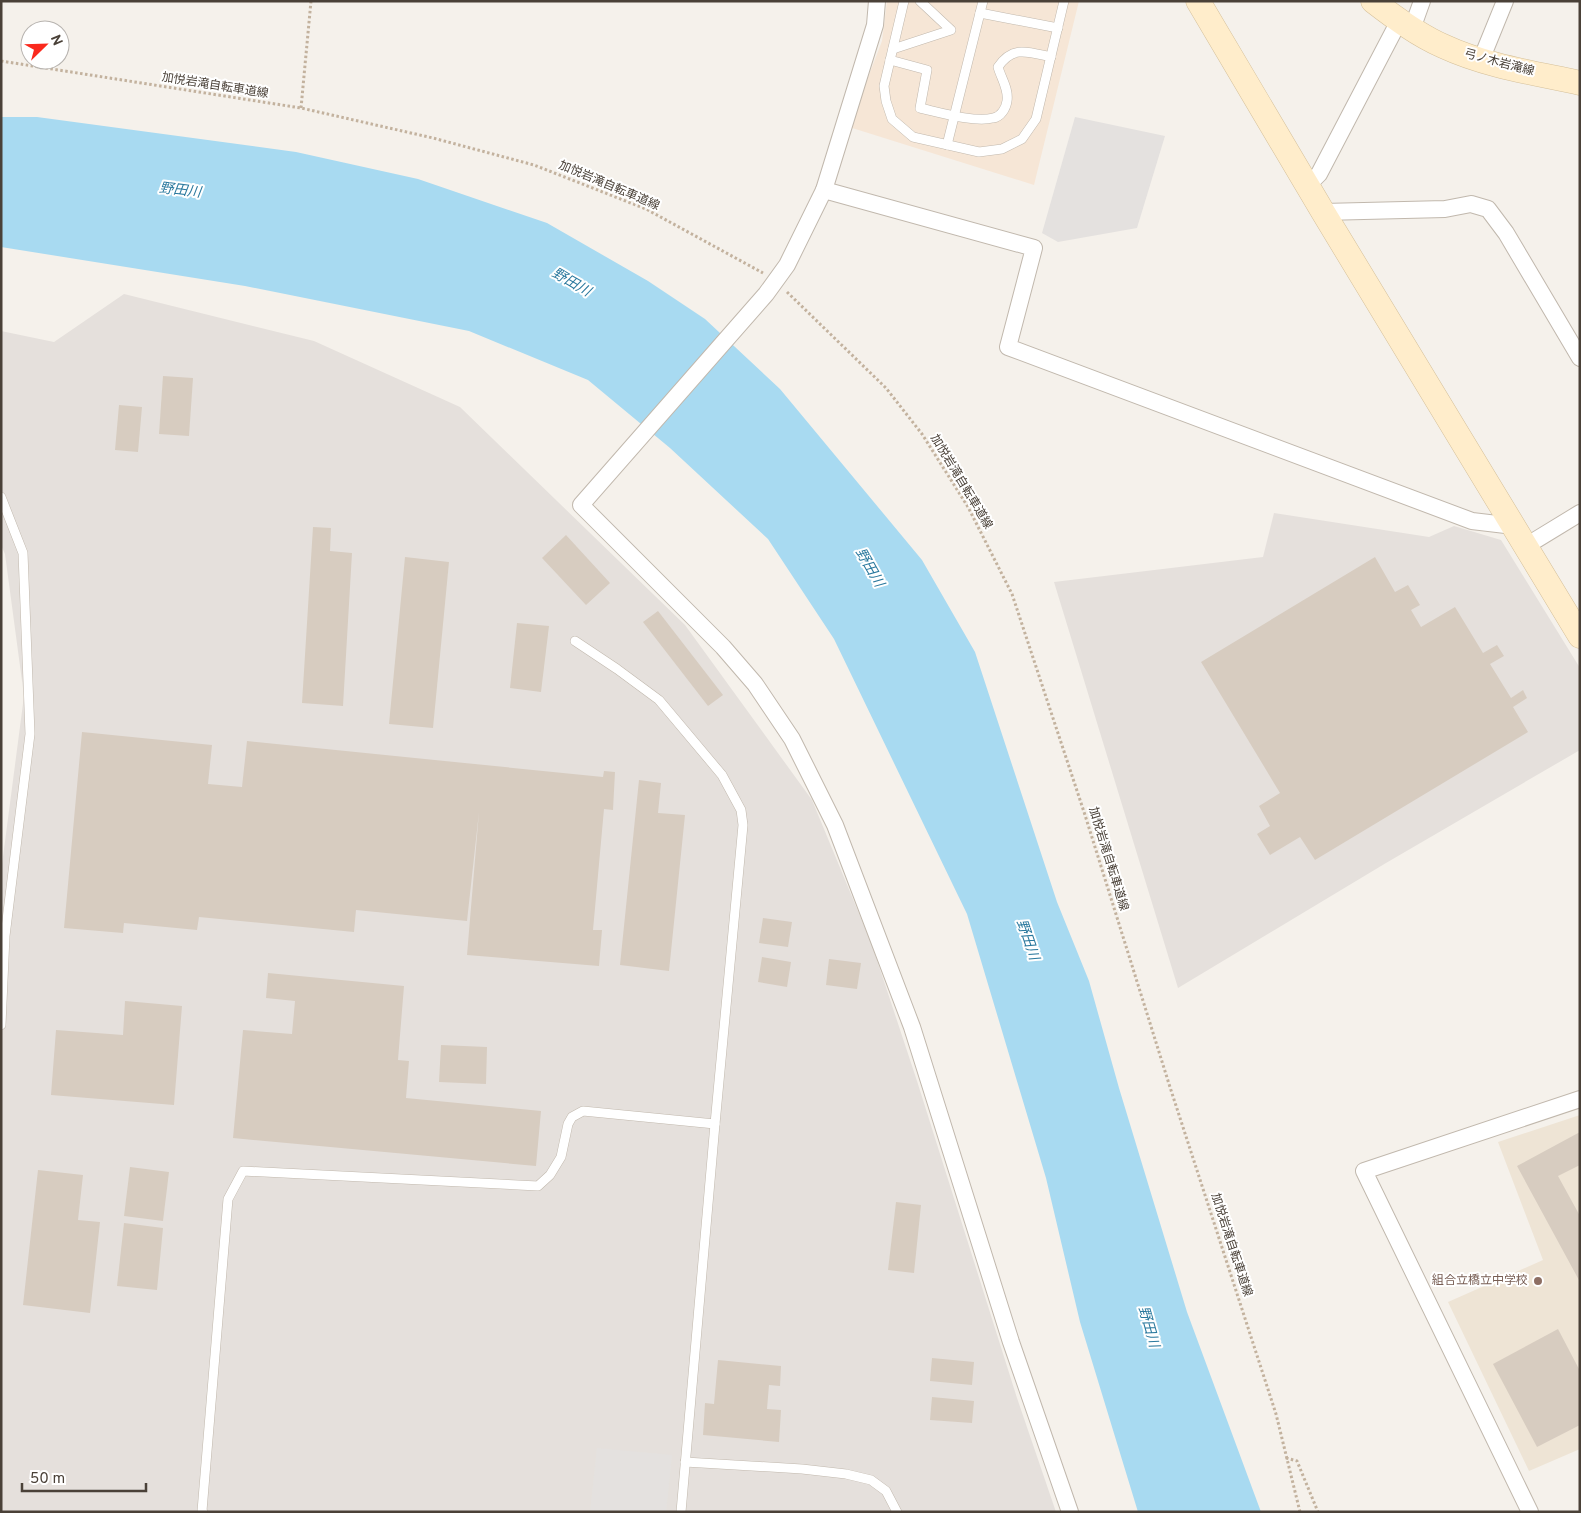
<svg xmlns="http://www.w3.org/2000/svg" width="1581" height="1513" font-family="Overpass,'Noto Sans JP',sans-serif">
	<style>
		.commercial { fill: #f6e6d6 }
		.industrial { fill: #e5e0dc }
		.education { fill: #eee4d5 }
		.parking { fill: #e4e1df }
		.water { fill: #a8daf1 }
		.building { fill: #d7ccc0 }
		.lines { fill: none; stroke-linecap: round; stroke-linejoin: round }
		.lane-casing { stroke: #c1b8ad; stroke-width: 10 }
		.street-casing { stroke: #c1b8ad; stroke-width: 18 }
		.secondary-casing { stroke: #d5c09a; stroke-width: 25 }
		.path { stroke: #c3b29e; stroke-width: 3; stroke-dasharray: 2.5 2.5; stroke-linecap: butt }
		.lane { stroke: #fff; stroke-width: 9 }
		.street { stroke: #fff; stroke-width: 16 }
		.secondary { stroke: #ffedcb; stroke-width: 24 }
		.education-dot { fill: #8d6e63; stroke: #fff; stroke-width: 2 }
		.labels { text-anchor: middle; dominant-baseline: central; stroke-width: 4; stroke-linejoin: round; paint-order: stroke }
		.street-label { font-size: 12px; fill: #4a4138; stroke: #fff }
		.education-label { font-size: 12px; fill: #785e54; stroke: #fff; text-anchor: end }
		.water-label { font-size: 14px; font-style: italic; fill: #2b799e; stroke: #fff }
	</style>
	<rect width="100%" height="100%" fill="#f5f1eb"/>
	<!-- commercial -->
	<polygon class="commercial" points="887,1 1079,1 1034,185 849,127 882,41"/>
	<!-- industrial -->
	<g class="industrial">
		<polygon points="124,294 314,341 460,407 685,625 812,800 872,945 917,1081 1017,1398 1056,1512 1,1512 1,872 24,696 5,554 1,545 1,331 54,342"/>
		<polygon points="1274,513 1429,537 1454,526 1501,540 1580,668 1580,750 1386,863 1178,988 1054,582 1263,557"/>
	</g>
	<!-- education -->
	<polygon class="education" points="1580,1115 1580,1449 1529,1471 1448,1302 1543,1260 1498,1142"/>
	<!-- parking -->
	<g class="parking">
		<polygon points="1075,117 1165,136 1137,228 1058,242 1042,233"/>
		<polygon points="597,1448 672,1455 666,1512 590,1512"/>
	</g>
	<!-- water -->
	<polygon class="water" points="1,117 37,117 296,152 418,179 547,223 648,281 705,319 780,389 922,560 975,652 1057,902 1089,981 1119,1088 1187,1312 1261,1512 1138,1512 1080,1322 1046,1178 967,914 834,639 768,539 670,448 588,380 469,331 245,286 1,247"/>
	<!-- building -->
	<g class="building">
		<polygon points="163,376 193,378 189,436 159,434"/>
		<polygon points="119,405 142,407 138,452 115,450"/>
		<polygon points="313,527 331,528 330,551 352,553 343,706 302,703"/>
		<polygon points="566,535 610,583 586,605 542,558"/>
		<polygon points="405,557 449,562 433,728 389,724"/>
		<polygon points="1375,557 1395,592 1408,585 1420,605 1411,610 1421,627 1455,607 1483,653 1497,645 1504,656 1490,664 1511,698 1523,690 1527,698 1513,707 1528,732 1315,860 1300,837 1270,855 1257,834 1270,826 1259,806 1280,793 1201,662"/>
		<polygon points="658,611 723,695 708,706 643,622"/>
		<polygon points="517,623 549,626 541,692 510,688"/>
		<polygon points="82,732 212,745 208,784 242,787 247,741 603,777 604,771 615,772 613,810 604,809 593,930 602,930 599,966 467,955 479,812 467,921 356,910 354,932 199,917 197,930 124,923 123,933 64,928"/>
		<polygon points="639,780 661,783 658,813 685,815 669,971 620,965"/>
		<polygon points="763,918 792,922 788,947 759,943"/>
		<polygon points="762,957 791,962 787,987 758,982"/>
		<polygon points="829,959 861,963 857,989 826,985"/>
		<polygon points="268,973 404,986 398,1060 409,1061 406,1098 541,1111 536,1166 233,1138 243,1030 292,1034 295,1001 266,998"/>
		<polygon points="125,1001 182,1006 174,1105 51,1095 56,1030 123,1035"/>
		<polygon points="441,1045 487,1047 486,1084 439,1082"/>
		<polygon points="1580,1132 1580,1165 1558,1176 1580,1216 1580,1282 1517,1166"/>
		<polygon points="130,1167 169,1172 163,1221 124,1216"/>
		<polygon points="38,1170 83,1175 78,1220 100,1222 90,1313 23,1305"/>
		<polygon points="896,1202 921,1205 914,1273 888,1270"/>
		<polygon points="124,1223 163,1228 157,1290 117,1286"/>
		<polygon points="1558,1329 1580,1371 1580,1425 1537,1447 1493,1364"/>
		<polygon points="932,1358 974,1362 972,1385 930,1381"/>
		<polygon points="718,1360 781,1366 780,1386 769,1385 767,1409 781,1410 779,1442 703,1435 705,1403 714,1404"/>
		<polygon points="932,1397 974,1401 972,1423 930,1420"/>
	</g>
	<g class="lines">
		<defs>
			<g id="lane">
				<polyline points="904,1 884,86 886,101 892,119 913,137 979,152 1002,149 1022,139 1036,119 1064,1"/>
				<polyline points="980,13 1058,28"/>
				<polyline points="893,49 951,30 920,1"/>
				<path d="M 890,60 L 927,70 L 920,108 C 938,112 975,123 993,118 C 1001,117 1006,108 1007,101 C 1009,89 1001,78 998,67 C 1013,45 1028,52 1051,57"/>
				<polyline points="947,145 983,1"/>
				<polyline points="1,497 23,553 30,734 5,936 1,1025"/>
				<polyline points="575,641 617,669 659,700 722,775 741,810 743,825 715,1124 681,1512"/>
				<polyline points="685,1462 802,1469 846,1474 871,1480 886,1491 897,1512"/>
				<polyline points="203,1512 202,1511 228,1199 243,1171 538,1186 550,1175 561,1157 568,1124 572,1117 583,1111 715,1124"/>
			</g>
			<g id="street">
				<polyline points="877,1 875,25 824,190 787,265 766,294 581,505 723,647 755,684 792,739 835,825 912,1027 1011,1342 1070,1512"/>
				<polyline points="1412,29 1422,1"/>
				<polyline points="1481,60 1505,1"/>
				<polyline points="1308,185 1319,174 1399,21"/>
				<polyline points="824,190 1034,248 1008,347 1472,521 1514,526"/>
				<polyline points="1323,212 1445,209 1471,204 1488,209 1506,233 1580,358"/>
				<polyline points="1526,546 1580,513"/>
				<polyline points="1530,1512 1364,1171 1580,1099"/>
			</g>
			<g id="secondary">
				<polyline points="1198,1 1323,212 1580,636"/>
				<path d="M 1373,1 C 1395,18 1418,35 1443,46 C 1486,66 1534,73 1580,83"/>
			</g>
		</defs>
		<!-- lane casing -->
		<use href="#lane" class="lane-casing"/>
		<!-- street casing -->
		<use href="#street" class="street-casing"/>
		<!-- secondary casing -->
		<use href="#secondary" class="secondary-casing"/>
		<!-- path -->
		<g class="path">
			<polyline points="1,61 301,108 433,138 534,165 646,209 763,273"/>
			<polyline points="301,108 311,1"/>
			<polyline points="787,292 886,388 922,434 968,507 1012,594 1085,815 1169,1084 1276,1414 1300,1512"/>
			<polyline points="1286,1458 1297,1461 1318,1512"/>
		</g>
		<!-- lane -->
		<use href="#lane" class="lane"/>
		<!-- street -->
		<use href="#street" class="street"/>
		<!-- secondary -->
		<use href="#secondary" class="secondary"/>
	</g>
	<!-- markers -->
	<circle class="education-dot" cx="1538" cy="1281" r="5"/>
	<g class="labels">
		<!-- street labels -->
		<g class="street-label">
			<text transform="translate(1499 63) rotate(15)">弓ノ木岩滝線</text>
			<text transform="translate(215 86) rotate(9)">加悦岩滝自転車道線</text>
			<text transform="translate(609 186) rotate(23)">加悦岩滝自転車道線</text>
			<text transform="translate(961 482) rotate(59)">加悦岩滝自転車道線</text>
			<text transform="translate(1108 859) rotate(73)">加悦岩滝自転車道線</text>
			<text transform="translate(1231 1245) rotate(72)">加悦岩滝自転車道線</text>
		</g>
		<!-- education labels -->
		<g class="education-label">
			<text x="1528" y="1281">組合立橋立中学校</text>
		</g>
		<!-- water labels -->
		<g class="water-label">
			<text transform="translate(180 191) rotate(7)">野田川</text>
			<text transform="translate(571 283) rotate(30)">野田川</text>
			<text transform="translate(869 568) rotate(60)">野田川</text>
			<text transform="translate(1027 940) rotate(71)">野田川</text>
			<text transform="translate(1148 1327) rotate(74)">野田川</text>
		</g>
	</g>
	<!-- border -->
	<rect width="1581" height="1513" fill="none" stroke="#4a4138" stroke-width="5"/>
	<!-- north arrow -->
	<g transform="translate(45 45) rotate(67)"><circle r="24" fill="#ffffff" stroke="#b7b3af"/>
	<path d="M0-4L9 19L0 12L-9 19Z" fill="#fa291d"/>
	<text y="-8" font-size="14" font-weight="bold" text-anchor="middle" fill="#4a4138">N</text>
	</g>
	<!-- scale -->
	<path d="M22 1483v8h124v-8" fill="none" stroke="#4a4138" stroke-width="2.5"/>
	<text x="30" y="1483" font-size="15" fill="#4a4138" stroke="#ffffff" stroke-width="4" paint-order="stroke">50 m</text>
</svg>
